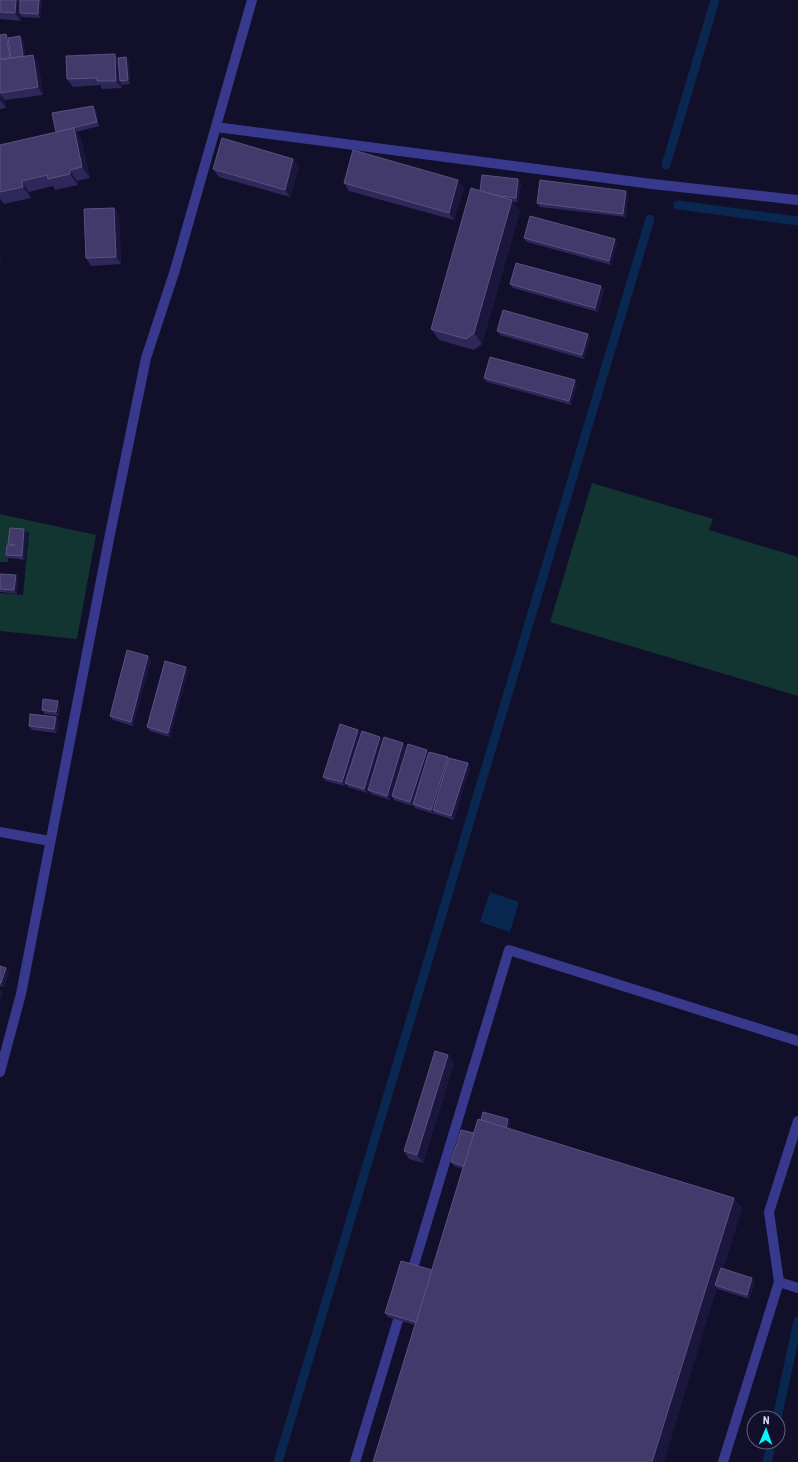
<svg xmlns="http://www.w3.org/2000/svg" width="798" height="1462" font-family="'Roboto Condensed',sans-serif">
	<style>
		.green { fill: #123532 }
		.water { fill: #0a274f }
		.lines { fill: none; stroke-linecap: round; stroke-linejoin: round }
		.stream { stroke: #0a274f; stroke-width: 9 }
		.lane { stroke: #38398c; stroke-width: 10 }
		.street { stroke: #38398c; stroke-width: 10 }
		.wall { fill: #2e2759 }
		.shaded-wall { fill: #1b163e }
		.building { fill: #413a6a; stroke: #595382 }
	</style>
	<rect width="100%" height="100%" fill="#120f2a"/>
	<!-- green -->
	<g class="green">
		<polygon points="592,483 713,519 709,530 798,557 798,696 550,622"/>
		<polygon points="0,514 96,535 77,639 0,631 0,593 23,595 29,532 10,530 8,562 0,562"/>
	</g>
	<!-- water -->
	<polygon class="water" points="490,892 519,902 510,932 480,922"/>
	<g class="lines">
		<!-- stream -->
		<g class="stream">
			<polyline points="666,165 715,0"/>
			<polyline points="678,205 798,221"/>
			<polyline points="777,1418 798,1321"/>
			<polyline points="278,1462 650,219"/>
			<polyline points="767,1462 772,1442"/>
		</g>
		<!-- lane -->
		<g class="lane">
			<polyline points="413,1268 509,950 798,1041"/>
			<polyline points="779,1282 798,1288"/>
			<polyline points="355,1462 398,1320"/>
			<polyline points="723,1462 779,1282 769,1212 798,1121"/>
		</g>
		<!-- street -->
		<g class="street">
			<polyline points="216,127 652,184 798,200"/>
			<polyline points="0,832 50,841"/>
			<polyline points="0,1072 21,994 109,539 146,358 175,270 252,0"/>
		</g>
	</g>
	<!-- wall -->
	<g class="wall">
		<polygon points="0,0 42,0 40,18 22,17 21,15 21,21 0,19"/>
		<polygon points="6,34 9,38 23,40 25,56 38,63 43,95 5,100 6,108 0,109 0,35"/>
		<polygon points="118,58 129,61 130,84 122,85 122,84 122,88 102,89 100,85 73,87 67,79"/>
		<polygon points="96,110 99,126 76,132 81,139 90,178 77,181 78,185 55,190 53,186 29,192 31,198 4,204 0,199 0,145 56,132"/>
		<polygon points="293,159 299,167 290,197 219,177 213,169"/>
		<polygon points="518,179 521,183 518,202 513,202 520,211 482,344 474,350 439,340 431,329 480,191"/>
		<polygon points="344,183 464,188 454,220 349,191"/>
		<polygon points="628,195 626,217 540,207 537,203"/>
		<polygon points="114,208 119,216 121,264 91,266 86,258"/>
		<polygon points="524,238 617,243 611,265 527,242"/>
		<polygon points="510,284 601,286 604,290 598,312 513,288"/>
		<polygon points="497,331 588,334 590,338 584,359 500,335"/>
		<polygon points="484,378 577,384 571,405 487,382"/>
		<polygon points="24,529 27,533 25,560 9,558 6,555 9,545 8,544"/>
		<polygon points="0,574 18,579 17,594 0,592"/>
		<polygon points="151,660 133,726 113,720 110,716"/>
		<polygon points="186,667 188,671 170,737 150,731 147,727"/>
		<polygon points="58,701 60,705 59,716 45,714 42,710"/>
		<polygon points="56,717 59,721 57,733 32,730 29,726"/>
		<polygon points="358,730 361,734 380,737 383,741 367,793 348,787 346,784 345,786 326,781 323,777"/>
		<polygon points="403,743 406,747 390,800 371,794 368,790"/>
		<polygon points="429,753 448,757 449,758 470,767 454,820 435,814 434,813 434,814 415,808 414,805 413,806 394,800 392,796"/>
		<polygon points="0,966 9,972 4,987 0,986"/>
		<polygon points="454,1063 423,1163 409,1159 404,1151"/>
		<polygon points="481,1120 511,1123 509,1129 742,1208 723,1269 755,1282 749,1299 718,1289 717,1288 415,1325 388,1317 385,1313 432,1270 463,1169 454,1166 451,1162 474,1133"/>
	</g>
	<!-- shaded-wall -->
	<g class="shaded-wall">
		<polygon points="16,0 22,0 20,13 21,15 21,21 15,13"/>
		<polygon points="39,0 42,0 40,18 38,14"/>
		<polygon points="6,34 9,38 11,58 12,60 10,58"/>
		<polygon points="20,36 23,40 26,60 23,56"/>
		<polygon points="115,54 120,61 120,81 122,84 122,88 116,81"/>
		<polygon points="33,55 38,63 43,95 38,87"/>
		<polygon points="126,57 129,61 130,84 128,80"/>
		<polygon points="0,94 5,100 6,108 0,100"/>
		<polygon points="93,106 96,110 99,126 97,122"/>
		<polygon points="74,128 81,139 90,178 82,167"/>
		<polygon points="293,159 299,167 290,197 285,190"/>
		<polygon points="70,170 77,181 78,185 70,174"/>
		<polygon points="518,179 521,183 518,202 516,198"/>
		<polygon points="458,180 464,188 454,220 449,213"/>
		<polygon points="22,181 29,192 31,198 23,187"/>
		<polygon points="626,191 628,195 626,217 623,214"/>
		<polygon points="512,200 520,211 482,344 474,333"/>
		<polygon points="114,208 119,216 121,264 116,257"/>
		<polygon points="615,239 617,243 611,265 609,261"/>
		<polygon points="0,250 2,263 0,260"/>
		<polygon points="601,286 604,290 598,312 595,308"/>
		<polygon points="588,334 590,338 584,359 582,355"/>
		<polygon points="575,380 577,384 571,405 569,401"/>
		<polygon points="24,529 27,533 25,560 22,556"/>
		<polygon points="16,575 18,579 17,594 14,590"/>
		<polygon points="148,656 151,660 133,726 131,722"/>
		<polygon points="186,667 188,671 170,737 168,733"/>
		<polygon points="58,701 60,705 59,716 56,712"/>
		<polygon points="56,717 59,721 57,733 54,729"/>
		<polygon points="358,730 361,734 345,786 342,782"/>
		<polygon points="380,737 383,741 367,793 364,789"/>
		<polygon points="403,743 406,747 390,800 387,796"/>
		<polygon points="427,750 429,754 413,804 414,805 413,806 410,802"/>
		<polygon points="448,757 451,761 433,810 434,813 434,814 431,810"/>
		<polygon points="468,763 470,767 454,820 451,816"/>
		<polygon points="6,968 9,972 4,987 1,983"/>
		<polygon points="0,989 3,993 0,1002"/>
		<polygon points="448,1055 454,1063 423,1163 417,1155"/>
		<polygon points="508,1119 511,1123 508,1134 505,1130"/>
		<polygon points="734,1198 742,1208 718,1286 715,1285 717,1288 664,1462 652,1462"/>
		<polygon points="752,1278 755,1282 749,1299 747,1295"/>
	</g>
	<!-- building -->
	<g class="building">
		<polygon points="0,0 16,0 15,13 0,12"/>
		<polygon points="20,0 39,0 38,14 20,13"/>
		<polygon points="6,34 10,58 0,59 0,35"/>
		<polygon points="20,36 23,56 11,58 8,38"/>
		<polygon points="115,54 116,81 97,81 97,78 67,79 66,56"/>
		<polygon points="33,55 38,87 0,93 0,60"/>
		<polygon points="126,57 128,80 120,81 118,58"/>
		<polygon points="93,106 97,122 56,132 52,113"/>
		<polygon points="74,128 82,167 70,170 70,174 48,179 47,175 22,181 23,187 0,192 0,145"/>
		<polygon points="222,138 293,159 285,190 213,169"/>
		<polygon points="353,150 458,180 449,213 344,183"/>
		<polygon points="482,175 518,179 516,198 500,196 480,191"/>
		<polygon points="540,180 626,191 623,214 537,203"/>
		<polygon points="471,188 512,200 474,333 466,339 431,329"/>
		<polygon points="114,208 116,257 86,258 84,209"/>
		<polygon points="530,216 615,239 609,261 524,238"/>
		<polygon points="516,263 601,286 595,308 510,284"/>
		<polygon points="503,310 588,334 582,355 497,331"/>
		<polygon points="490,357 575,380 569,401 484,378"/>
		<polygon points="10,528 24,529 22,556 6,555 7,545 15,545 8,544"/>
		<polygon points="0,574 16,575 14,590 0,589"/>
		<polygon points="127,650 148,656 131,722 110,716"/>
		<polygon points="165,661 186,667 168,733 147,727"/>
		<polygon points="43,699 58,701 56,712 42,710"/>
		<polygon points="30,714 56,717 54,729 29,726"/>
		<polygon points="340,724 358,730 342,782 323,777"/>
		<polygon points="362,731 380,737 364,789 345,783"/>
		<polygon points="384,737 403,743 387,796 368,790"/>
		<polygon points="408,744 427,750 410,802 392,796"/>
		<polygon points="429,752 448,757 431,810 413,804"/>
		<polygon points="449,758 468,763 451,816 433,810"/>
		<polygon points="0,966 6,968 1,983 0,983"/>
		<polygon points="435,1051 448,1055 417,1155 404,1151"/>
		<polygon points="483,1112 508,1119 506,1128 481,1120"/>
		<polygon points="478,1119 734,1198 652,1462 373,1462"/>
		<polygon points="461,1130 474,1133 464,1166 451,1162"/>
		<polygon points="401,1261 432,1270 416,1322 385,1313"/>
		<polygon points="721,1268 752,1278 747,1295 715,1285"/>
	</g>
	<!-- north arrow -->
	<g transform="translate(766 1430) rotate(2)"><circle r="19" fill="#120f2a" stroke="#625f7f"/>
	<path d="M0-3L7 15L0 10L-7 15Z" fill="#04f4ff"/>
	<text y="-6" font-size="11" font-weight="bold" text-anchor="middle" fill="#dbd8ff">N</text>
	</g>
</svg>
